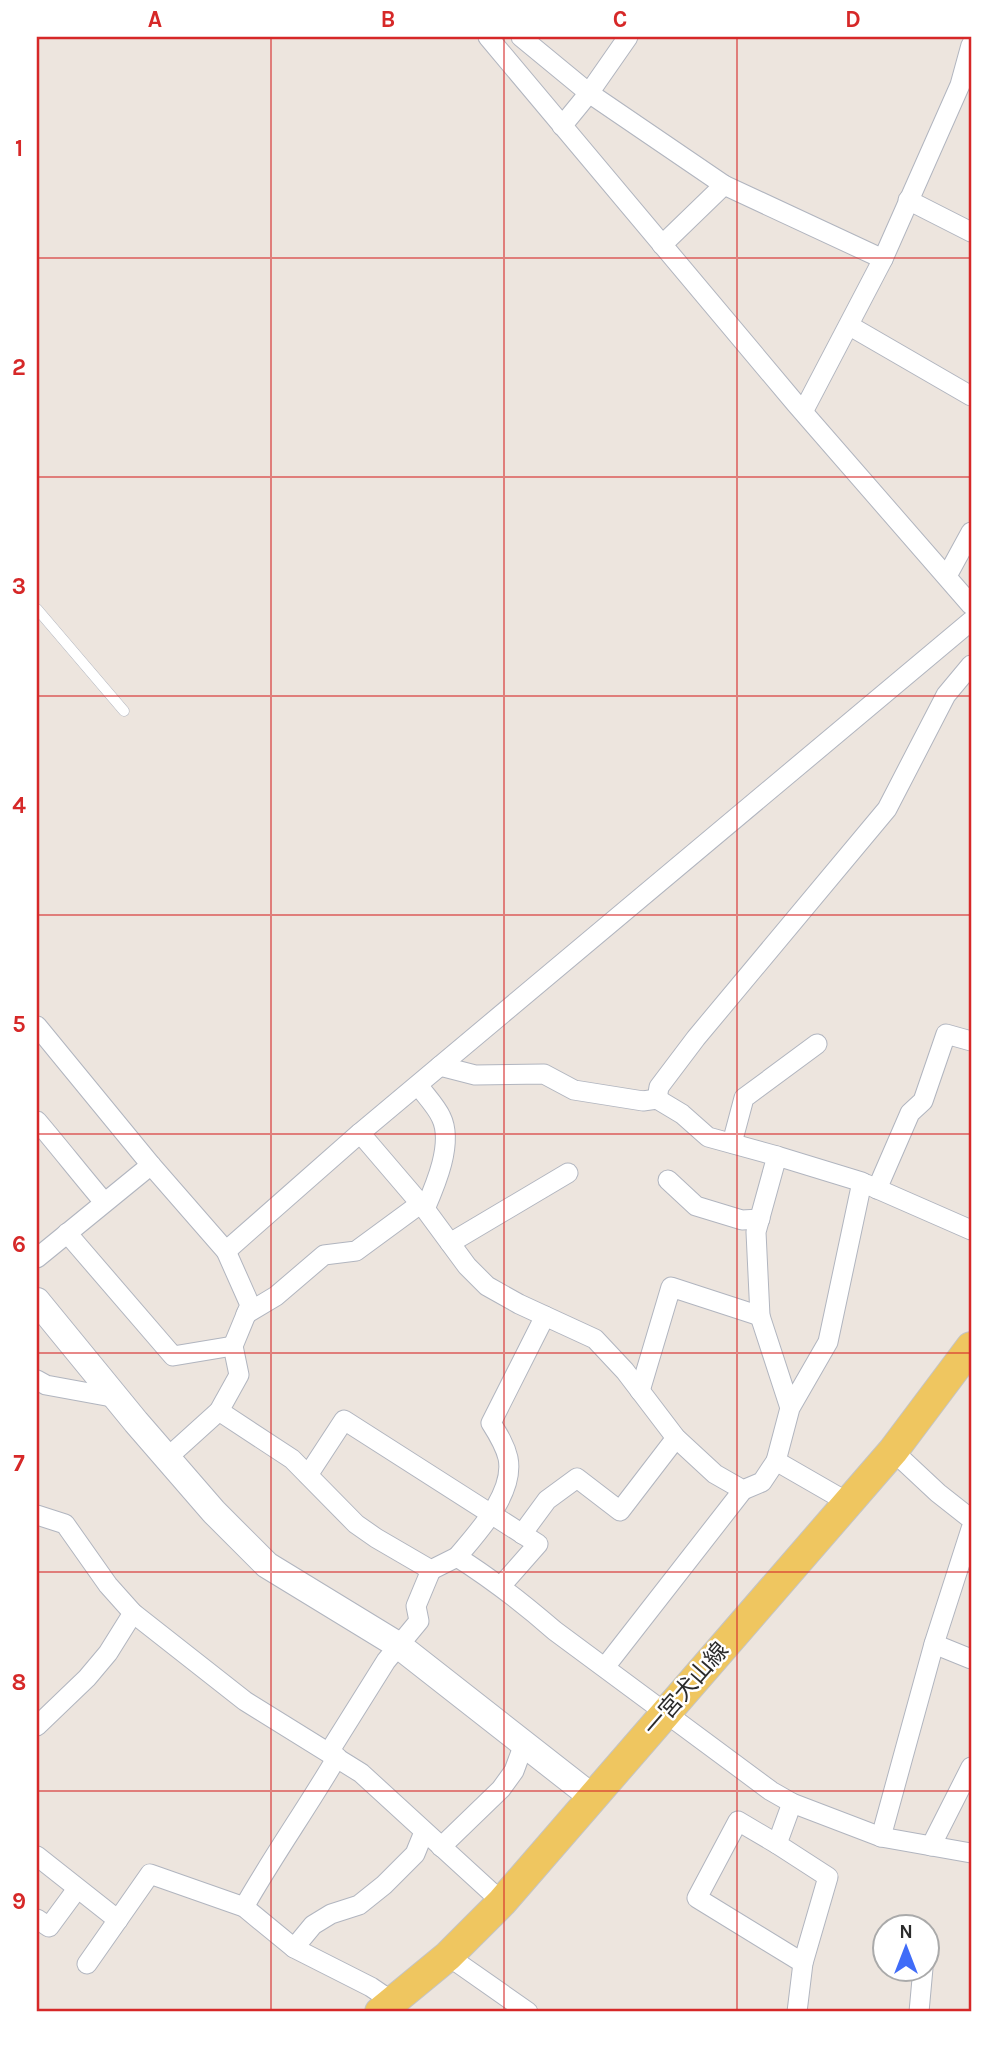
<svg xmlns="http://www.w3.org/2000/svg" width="1008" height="2049" font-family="Karla,'Noto Sans JP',sans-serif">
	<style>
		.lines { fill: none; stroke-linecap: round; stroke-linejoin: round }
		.lane-casing { stroke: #b1b5bf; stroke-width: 11 }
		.street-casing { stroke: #b1b5bf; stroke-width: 21 }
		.secondary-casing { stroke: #b1b5bf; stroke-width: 28 }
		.primary-casing { stroke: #c4c4c4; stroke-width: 32 }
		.lane { stroke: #fff; stroke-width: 10 }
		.street { stroke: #fff; stroke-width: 19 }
		.secondary { stroke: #fff; stroke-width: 26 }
		.primary { stroke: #efc660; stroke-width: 30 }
		.grid { fill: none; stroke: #d62828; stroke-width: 2; stroke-opacity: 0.55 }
		.labels { text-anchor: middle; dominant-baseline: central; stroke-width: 5; stroke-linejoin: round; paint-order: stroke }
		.street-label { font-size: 23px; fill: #2b2b2b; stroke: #fff }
		.neatline { fill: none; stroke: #d62828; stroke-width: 2.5 }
		.grid-label { font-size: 23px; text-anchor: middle; font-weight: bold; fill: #d62828 }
	</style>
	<rect width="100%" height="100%" fill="#ede5de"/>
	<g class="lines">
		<defs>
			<polyline id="lane" points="37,609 124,711"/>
			<g id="street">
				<polyline points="488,37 796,404 971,605"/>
				<polyline points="521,37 589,93 724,185 883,259"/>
				<polyline points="562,126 589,93 628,37"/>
				<polyline points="908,200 971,232"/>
				<polyline points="662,245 724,185"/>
				<polyline points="850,326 971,396"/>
				<polyline points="804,410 883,259 960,85 971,45"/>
				<polyline points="947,576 971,532"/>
				<polyline points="37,1026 151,1165 226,1251 250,1305 233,1346 239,1375 219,1411 167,1458"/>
				<polyline points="440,1066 475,1075 544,1074 574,1090 643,1101 657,1099 682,1114 708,1137 777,1156"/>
				<path d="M 418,1085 C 425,1095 436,1106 441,1117 C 454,1143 435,1186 425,1209"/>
				<polyline points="657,1099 659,1087 696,1038 887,809 946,695 971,665"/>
				<path d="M 37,1121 C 60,1148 81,1175 104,1202"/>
				<polyline points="360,1133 425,1209 467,1266 487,1286 519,1304 595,1339 625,1371 676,1438 715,1474 743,1490 762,1482 776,1461 849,1503"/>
				<polyline points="732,1143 744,1098 817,1044"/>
				<polyline points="668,1180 696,1206 742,1220 760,1219"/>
				<polyline points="866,1184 971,1230"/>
				<polyline points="877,1189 910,1113 923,1101 946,1034 971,1041"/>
				<polyline points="67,1233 173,1356 233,1346"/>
				<polyline points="450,1243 568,1173"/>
				<polyline points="226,1251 360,1133 971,621"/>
				<polyline points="37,1258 151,1165"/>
				<polyline points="246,1314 276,1296 324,1255 356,1251 420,1204"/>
				<polyline points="37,1380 46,1385 117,1398"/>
				<polyline points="640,1391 671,1287 760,1316"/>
				<path d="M 219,1411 L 292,1459 L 356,1524 L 376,1538 L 431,1570 L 457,1557 C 492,1579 524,1604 555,1631 L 771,1791 L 792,1803 L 881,1837 L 971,1853"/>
				<polyline points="893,1451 938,1493 971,1519"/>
				<polyline points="776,1461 790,1408 760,1316 756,1232 777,1156 862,1182 828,1342 790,1408"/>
				<polyline points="308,1475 344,1420 538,1544 501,1586"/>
				<polyline points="37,1515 65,1524 108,1585 133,1613 245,1701 361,1773 502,1902"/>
				<polyline points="522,1534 547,1500 577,1478 620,1511 676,1438"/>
				<path d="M 457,1557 C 478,1532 515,1493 508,1458 C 505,1445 498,1434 491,1423 L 545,1316"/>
				<polyline points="934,1644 971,1659"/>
				<polyline points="605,1667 743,1490"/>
				<polyline points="37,1726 87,1678 108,1653 133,1613"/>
				<polyline points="329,1752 386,1661 419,1621 416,1606 431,1570"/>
				<polyline points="792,1803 777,1844 828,1877 803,1963 797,2012"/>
				<polyline points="881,1837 934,1644 971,1529"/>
				<polyline points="777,1844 738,1821 697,1898 803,1963"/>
				<polyline points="931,1846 971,1767"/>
				<polyline points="441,1847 501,1789 514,1771 524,1744"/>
				<polyline points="37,1856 118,1920"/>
				<path d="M 244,1907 C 273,1856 307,1808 337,1757"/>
				<polyline points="37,1919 49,1927 77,1889"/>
				<polyline points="294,1948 313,1925 331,1914 359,1905 384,1885 415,1854 424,1832"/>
				<polyline points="448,1956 528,2012"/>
				<polyline points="87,1964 150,1874 244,1907 294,1948 371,1987 393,2002"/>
				<polyline points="919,2012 923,1968"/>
			</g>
			<polyline id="secondary" points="37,1301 136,1422 214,1512 267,1565 398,1645 592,1797"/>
			<polyline id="primary" points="380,2012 448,1956 502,1902 893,1451 971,1347"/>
		</defs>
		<!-- lane casing -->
		<use href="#lane" class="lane-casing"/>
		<!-- street casing -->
		<use href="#street" class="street-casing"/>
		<!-- secondary casing -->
		<use href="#secondary" class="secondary-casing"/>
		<!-- primary casing -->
		<use href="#primary" class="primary-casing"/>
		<!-- lane -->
		<use href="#lane" class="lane"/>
		<!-- street -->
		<use href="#street" class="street"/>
		<!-- secondary -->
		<use href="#secondary" class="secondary"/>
		<!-- primary -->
		<use href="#primary" class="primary"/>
	</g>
	<!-- grid -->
	<path class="grid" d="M 271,37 L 271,2012M 504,37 L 504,2012M 737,37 L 737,2012M 37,258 L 971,258M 37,477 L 971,477M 37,696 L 971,696M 37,915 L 971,915M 37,1134 L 971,1134M 37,1353 L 971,1353M 37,1572 L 971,1572M 37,1791 L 971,1791"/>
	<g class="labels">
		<!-- street labels -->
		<g class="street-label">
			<text transform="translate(686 1689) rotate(-49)">一宮犬山線</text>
		</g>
	</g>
	<!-- border -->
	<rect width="1008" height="2049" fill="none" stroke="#ffffff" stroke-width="77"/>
	<!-- north arrow -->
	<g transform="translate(906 1948)"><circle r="33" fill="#ffffff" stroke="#aaaaaa" stroke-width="2"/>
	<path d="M0-5L12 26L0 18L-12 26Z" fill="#406cf8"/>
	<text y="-10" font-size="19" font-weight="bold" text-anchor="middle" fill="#2b2b2b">N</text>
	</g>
	<rect x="38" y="38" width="932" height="1972" class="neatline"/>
	<g class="grid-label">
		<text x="155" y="27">A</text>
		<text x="388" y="27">B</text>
		<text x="620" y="27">C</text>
		<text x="853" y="27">D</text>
		<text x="19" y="156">1</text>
		<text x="19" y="375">2</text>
		<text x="19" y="594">3</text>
		<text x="19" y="813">4</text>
		<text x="19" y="1032">5</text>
		<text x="19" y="1252">6</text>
		<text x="19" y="1471">7</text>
		<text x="19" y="1690">8</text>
		<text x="19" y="1909">9</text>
	</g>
</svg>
